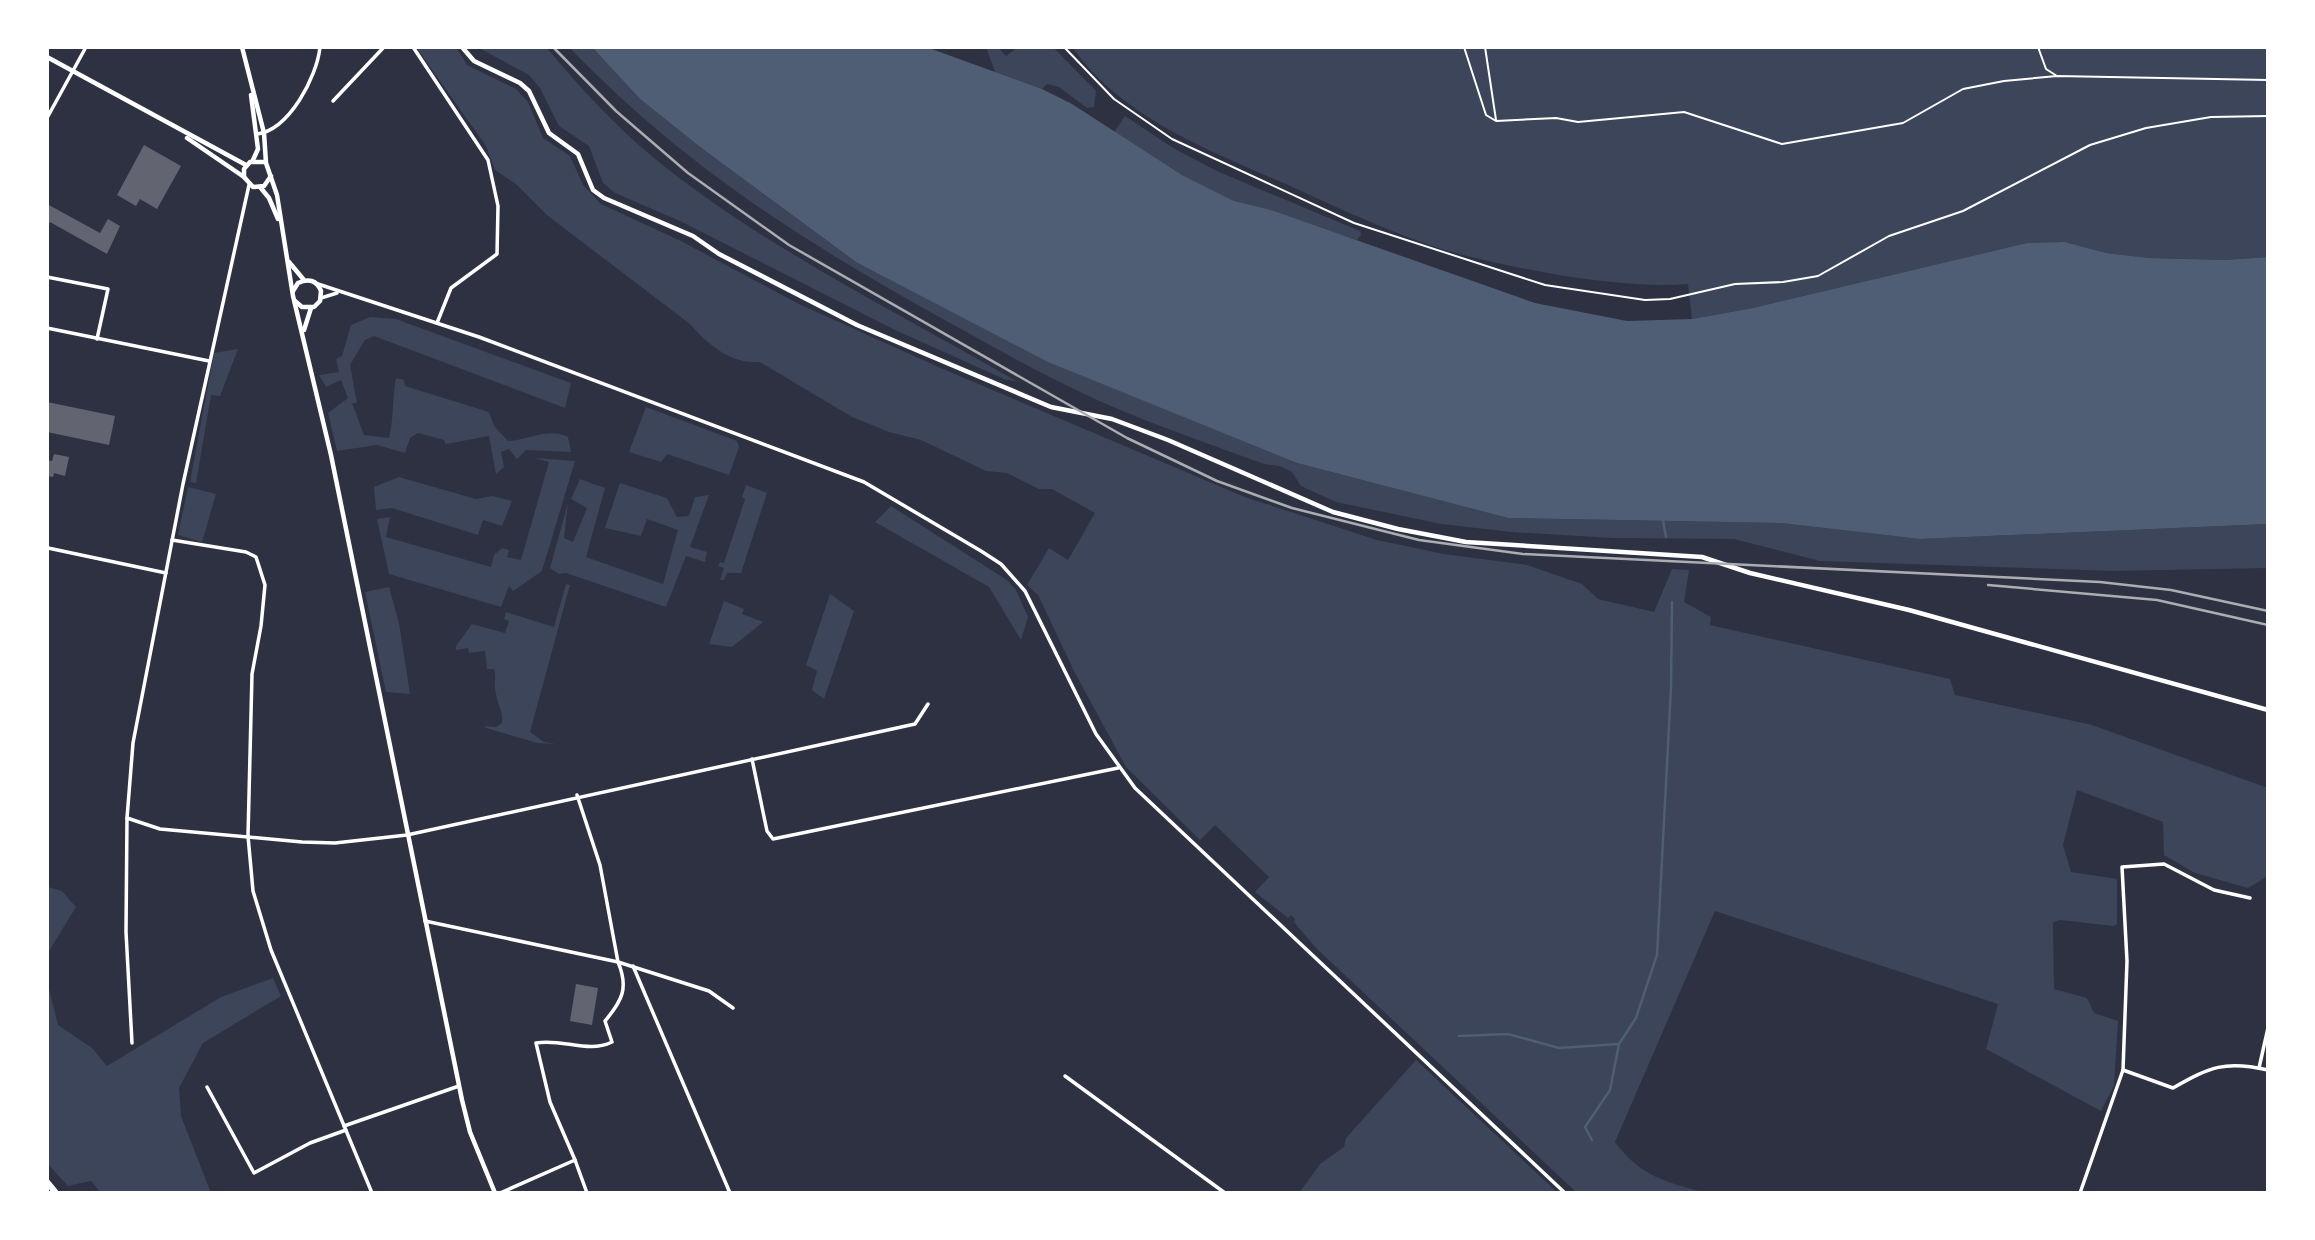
<svg xmlns="http://www.w3.org/2000/svg" width="2315" height="1240" font-family="Rubik,sans-serif">
	<style>
		.green { fill: #3c4559 }
		.water { fill: #4f5d75 }
		.lines { fill: none; stroke-linecap: round; stroke-linejoin: round }
		.stream { stroke: #4f5d75; stroke-width: 2.5 }
		.building { fill: #626471 }
		.path { stroke: #fff; stroke-width: 2 }
		.minor { stroke: #fff; stroke-width: 3.5 }
		.tertiary { stroke: #fff; stroke-width: 4.5 }
		.primary { stroke: #fff; stroke-width: 6 }
		.rail { stroke: #abadb3; stroke-width: 2.5 }
	</style>
	<rect width="100%" height="100%" fill="#2d3142"/>
	<!-- green -->
	<g class="green">
		<path d="M 416,47 L 456,47 L 467,65 L 516,89 L 528,102 L 543,138 L 570,156 L 583,185 L 601,204 L 681,241 L 799,304 L 943,369 L 1245,497 L 1377,540 L 1444,554 L 1527,565 L 1582,584 L 1598,599 L 1654,612 L 1672,569 L 1689,570 L 1684,602 L 1711,617 L 1710,625 L 1950,679 L 1955,695 L 2092,725 L 2268,788 L 2268,876 L 2248,888 L 2195,873 L 2164,855 L 2163,822 L 2077,790 L 2063,845 L 2071,872 L 2117,879 L 2117,924 L 2113,926 L 2060,920 L 2053,922 L 2054,989 L 2087,998 L 2094,1013 L 2118,1021 L 2114,1086 L 2101,1111 L 1986,1049 L 1998,1004 L 1715,911 L 1615,1142 C 1641,1177 1665,1181 1705,1193 L 1577,1193 L 1315,947 L 1294,922 L 1295,919 L 1291,915 L 1288,918 L 1255,892 L 1269,877 L 1215,825 L 1200,840 L 1126,767 L 1075,673 L 1038,595 L 1027,585 L 1049,548 L 1068,560 L 1095,513 L 1052,489 L 1039,489 L 1007,473 L 986,471 L 921,440 L 889,432 L 852,417 L 760,362 C 732,365 707,344 690,324 L 548,216 L 517,185 L 495,170 L 486,146 Z"/>
		<path d="M 477,47 L 546,47 C 578,85 615,126 654,158 C 760,245 899,313 1018,382 L 1004,379 L 895,330 L 680,221 L 615,193 L 603,183 L 589,146 L 559,126 L 540,88 L 529,75 Z"/>
		<path d="M 569,47 L 592,47 L 640,99 L 700,147 L 856,262 L 1297,463 L 1508,518 L 1781,523 L 1920,539 L 2268,524 L 2268,568 L 2113,571 L 1820,561 L 1734,539 L 1613,538 L 1511,532 L 1441,524 L 1336,502 L 1301,486 L 1292,472 L 1280,466 L 1264,464 C 1218,447 1171,431 1125,412 C 1061,386 1001,351 941,318 C 802,241 680,163 569,47 Z"/>
		<polygon points="986,47 998,47 1006,56 1018,47 1053,47 1096,91 1094,107 1087,108 1059,87 1047,84 1042,89 995,72"/>
		<path d="M 1072,47 L 2268,47 L 2268,257 L 2225,260 L 2149,258 L 2106,253 L 2065,242 L 2027,243 L 1753,308 L 1692,319 L 1688,284 C 1619,289 1534,272 1467,256 C 1414,243 1349,213 1299,190 C 1219,154 1125,122 1072,47 Z"/>
		<polygon points="1125,116 1173,148 1219,172 1360,231 1361,235 1357,240 1234,201 1182,175 1114,132"/>
		<path d="M 370,317 L 396,319 L 571,383 L 565,408 L 374,336 L 365,340 L 350,365 L 357,403 L 352,403 L 364,435 L 389,438 C 394,418 392,399 396,378 L 404,380 L 405,386 L 489,412 L 494,426 L 508,441 C 529,440 548,427 568,437 L 571,452 L 526,450 L 517,459 L 509,449 L 501,452 L 504,467 L 496,474 L 489,436 L 446,444 L 444,440 L 418,433 L 410,438 L 405,453 L 377,445 L 337,451 L 328,413 L 348,398 L 341,380 L 326,387 L 319,375 L 339,372 L 336,359 L 342,356 L 351,325 Z"/>
		<polygon points="238,349 220,396 211,395 196,483 190,482 214,353"/>
		<polygon points="646,407 737,441 739,447 729,475 667,454 661,462 629,452"/>
		<polygon points="535,458 575,461 542,571 513,591 509,586 501,607 389,574 377,519 390,517 386,537 491,567 494,555 502,548 509,550 507,557 521,560 549,462"/>
		<polygon points="399,477 476,499 493,496 512,501 502,526 483,520 478,535 392,508 376,510 374,487"/>
		<polygon points="580,479 605,488 586,557 663,584 678,530 647,519 641,536 605,528 620,483 667,498 677,517 689,516 695,497 709,495 690,547 707,552 705,562 686,556 666,607 566,573 559,574 550,568 568,503 564,538 573,542 587,508 571,499"/>
		<polygon points="746,485 767,493 741,573 727,573 724,580 720,580 724,568 718,566 720,562 724,563 745,499 742,497"/>
		<polygon points="188,487 216,494 202,542 178,535"/>
		<polygon points="891,506 1007,580 1016,590 1028,617 1021,640 989,587 875,522"/>
		<path d="M 566,584 L 570,585 L 530,732 L 544,742 L 556,744 L 537,743 L 486,728 L 484,726 L 496,727 L 502,723 C 503,711 498,706 496,694 C 493,682 497,679 494,669 L 487,669 L 485,651 L 469,653 L 468,648 L 456,650 L 456,646 L 472,624 L 505,633 L 509,621 L 504,619 L 506,612 L 554,627 Z"/>
		<polygon points="389,587 399,623 410,694 386,692 365,592"/>
		<polygon points="830,594 854,611 824,699 812,690 817,671 806,665"/>
		<polygon points="724,601 744,609 742,614 763,622 732,647 709,644"/>
		<polygon points="48,887 62,891 76,907 47,954"/>
		<polygon points="273,978 281,996 203,1043 179,1088 181,1116 211,1193 101,1193 91,1181 68,1186 47,1163 47,981 58,1025 92,1048 107,1066 221,997"/>
		<polygon points="1416,1060 1558,1193 1299,1193 1320,1164 1344,1147 1346,1138"/>
	</g>
	<!-- water -->
	<polygon class="water" points="592,47 926,47 1042,89 1072,104 1182,175 1234,201 1271,210 1535,303 1627,321 1692,319 1753,308 2027,243 2065,242 2106,253 2149,258 2225,260 2268,257 2268,524 1920,539 1781,523 1508,518 1297,463 1048,362 856,262 700,147 640,99"/>
	<g class="lines">
		<!-- stream -->
		<g class="stream">
			<polyline points="1663,520 1666,537"/>
			<polyline points="1459,1036 1508,1034 1559,1048 1618,1044"/>
			<polyline points="1592,1140 1585,1127 1610,1090 1619,1044 1636,1018 1657,955 1671,688 1672,602"/>
		</g>
	</g>
	<!-- building -->
	<g class="building">
		<polygon points="144,145 181,166 157,209 140,199 136,206 117,195"/>
		<polygon points="47,204 100,233 108,219 120,226 107,254 50,222 47,227"/>
		<polygon points="47,402 115,416 109,445 47,432"/>
		<polygon points="54,454 69,457 65,476 54,473 53,477 47,476 47,460 52,461"/>
		<polygon points="576,984 598,988 592,1025 570,1021"/>
	</g>
	<g class="lines">
		<!-- path -->
		<g class="path">
			<polyline points="1064,47 1114,99 1172,139 1354,223 1545,285 1645,300 1670,299 1735,284 1783,282 1818,276 1889,236 1963,211 2090,145 2146,128 2211,117 2268,116"/>
			<polyline points="1464,47 1486,115 1496,121 1556,118 1578,122 1684,112 1782,144 1903,123 1963,89 2004,81 2057,76 2268,80"/>
			<polyline points="1485,47 1496,120"/>
			<polyline points="2038,47 2046,69 2057,76"/>
		</g>
		<!-- minor -->
		<g class="minor">
			<polyline points="413,47 488,160 498,206 497,254 451,288 437,323"/>
			<polyline points="333,101 384,47"/>
			<polyline points="47,118 86,47"/>
			<path d="M 257,134 C 289,130 317,77 320,47"/>
			<polyline points="47,277 108,289 97,339"/>
			<polyline points="318,284 479,337 864,482 981,551 1001,564 1025,591 1096,734 1135,788 1565,1193"/>
			<polyline points="321,298 337,293"/>
			<polyline points="47,328 209,361"/>
			<polyline points="172,540 246,552 256,557 265,585 261,626 252,674 248,836 253,891 271,950 372,1193"/>
			<polyline points="48,548 166,573"/>
			<polyline points="752,759 767,831 773,839 1118,768"/>
			<polyline points="127,818 160,829 302,842 335,843 407,835 915,724 928,704"/>
			<polyline points="425,921 618,962 709,991 733,1008"/>
			<polyline points="633,966 730,1193"/>
			<polyline points="132,1043 126,932 127,818 133,743 183,484 249,185"/>
			<polyline points="2259,1068 2268,1028"/>
			<path d="M 2123,1070 L 2173,1088 C 2210,1067 2225,1060 2268,1070"/>
			<polyline points="1065,1076 1225,1193"/>
			<polyline points="207,1087 254,1173 310,1143 346,1130"/>
			<polyline points="344,1126 459,1086"/>
			<path d="M 575,1160 L 550,1102 L 536,1043 C 562,1038 588,1054 612,1042 L 605,1021 C 622,1001 629,988 618,962 L 600,865 L 577,795"/>
			<polyline points="500,1193 575,1160 587,1193"/>
			<polyline points="2080,1193 2123,1070 2127,961 2122,867 2164,864 2214,890 2250,898"/>
		</g>
		<!-- tertiary -->
		<g class="tertiary">
			<polyline points="242,47 264,133 266,163 277,195 293,296 331,455 462,1100 470,1132 495,1193"/>
			<polyline points="462,47 474,61 520,83 529,91 549,133 578,154 593,190 604,198 693,236 719,254 857,325 1051,407 1112,419 1168,440 1333,512 1398,529 1466,542 1702,557 1750,573 1909,610 2268,710"/>
			<polyline points="47,57 246,165"/>
			<polyline points="251,95 258,149 253,160"/>
			<polyline points="187,138 244,177 253,187 264,186 271,176"/>
			<polyline points="244,177 244,169 250,162 265,162"/>
			<polyline points="260,187 269,198 278,219"/>
			<polyline points="289,262 304,280"/>
			<path d="M 293,291 L 298,283 C 308,278 317,280 321,291 L 320,301 L 314,307 L 302,307 L 295,301"/>
			<polyline points="304,330 311,308"/>
		</g>
		<!-- primary -->
		<polyline class="primary" points="47,1182 56,1193"/>
		<!-- rail -->
		<g class="rail">
			<polyline points="553,47 616,111 688,173 789,245 1127,438 1217,481 1292,508 1419,540 1523,554 2100,582 2171,590 2268,611"/>
			<polyline points="1988,585 2157,600 2268,625"/>
		</g>
	</g>
	<!-- border -->
	<rect width="2315" height="1240" fill="none" stroke="#ffffff" stroke-width="98"/>
</svg>
